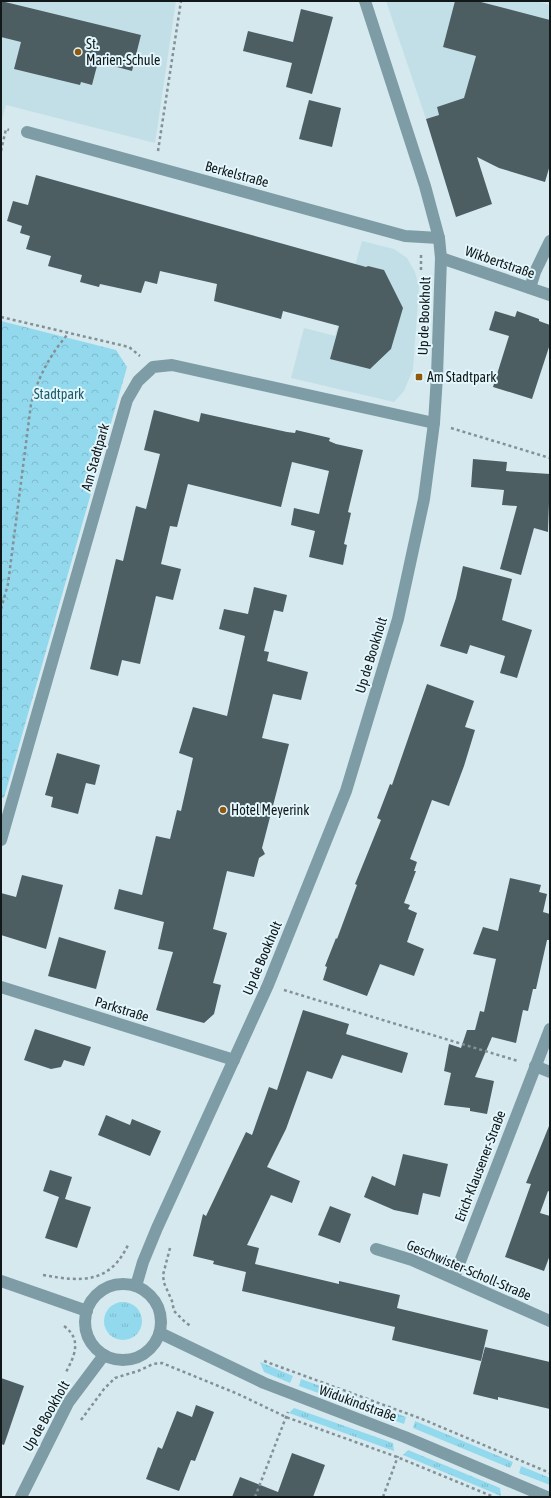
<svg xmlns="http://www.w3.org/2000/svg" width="551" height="1498" font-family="'Asap Condensed',sans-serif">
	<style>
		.built { fill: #c2dfe7 }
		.grass { fill: url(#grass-tufts) }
		.park { fill: url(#park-crowns) }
		.building { fill: #4d5e63 }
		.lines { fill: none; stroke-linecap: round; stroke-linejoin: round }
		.path { stroke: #839196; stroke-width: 2.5; stroke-dasharray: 3 3; stroke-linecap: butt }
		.minor { stroke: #7e9ca6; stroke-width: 12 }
		.poi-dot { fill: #8f590c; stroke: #e2f6fc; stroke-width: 1.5 }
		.labels { text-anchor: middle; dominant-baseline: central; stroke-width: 4; stroke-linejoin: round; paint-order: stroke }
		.poi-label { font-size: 14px; fill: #11181a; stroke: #e2f6fc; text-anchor: start }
		.street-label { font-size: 14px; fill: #11181a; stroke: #e2f6fc }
		.park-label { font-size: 14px; fill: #1d5b6b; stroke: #e2f6fc }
	</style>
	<defs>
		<pattern id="grass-tufts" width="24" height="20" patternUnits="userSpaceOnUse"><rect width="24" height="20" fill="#92d9ee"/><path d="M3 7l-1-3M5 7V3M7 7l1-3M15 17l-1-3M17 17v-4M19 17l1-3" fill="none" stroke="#7dbacc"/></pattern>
		<pattern id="park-crowns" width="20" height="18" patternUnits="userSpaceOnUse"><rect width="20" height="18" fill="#92d9ee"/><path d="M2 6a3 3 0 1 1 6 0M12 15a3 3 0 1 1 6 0" fill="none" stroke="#7dbacc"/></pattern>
	</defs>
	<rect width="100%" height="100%" fill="#d5e9ef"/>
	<!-- built -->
	<g class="built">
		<polygon points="1,1 176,1 155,143 6,105 1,123"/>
		<polygon points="386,1 536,1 550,5 550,129 454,102 437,107 439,115 426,119"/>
		<polygon points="362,241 394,249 407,258 415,272 419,287 413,369 404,391 394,402 291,378 304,328 335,336"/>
	</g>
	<!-- grass -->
	<g class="grass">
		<circle cx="123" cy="1321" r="19"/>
		<polygon points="260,1362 293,1376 290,1383 264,1372"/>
		<polygon points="301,1379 406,1417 404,1424 299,1386"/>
		<polygon points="294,1408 393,1443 394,1451 289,1413"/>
		<polygon points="415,1421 513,1462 510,1468 413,1428"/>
		<polygon points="408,1450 500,1488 501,1496 403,1455"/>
		<polygon points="521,1466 550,1478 550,1485 519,1473"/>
	</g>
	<!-- park -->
	<polygon class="park" points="1,321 116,350 127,367 4,798 1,797"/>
	<!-- building -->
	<g class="building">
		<polygon points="1,1 141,35 132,71 98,62 92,85 81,82 80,85 14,69 21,42 1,37"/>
		<polygon points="455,1 477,1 550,20 550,165 545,182 499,168 477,157 492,204 456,217 426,119 439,115 437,107 464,98 476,56 443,47"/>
		<polygon points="301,9 333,17 312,94 286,87 292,63 243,51 248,31 293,42"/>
		<polygon points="309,100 341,108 332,147 299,139"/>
		<polygon points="36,175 366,267 368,266 384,270 403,308 391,349 370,369 330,359 339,326 283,311 281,319 214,301 217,284 160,271 157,284 145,281 141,293 100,284 99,287 80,282 82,275 48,266 51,256 26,249 30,236 20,233 22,226 7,221 13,201 28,205"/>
		<polygon points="495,311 515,317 517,311 539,319 539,321 550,325 550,344 532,399 493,387 509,336 489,330"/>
		<polygon points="154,410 199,422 201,413 287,432 295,433 296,430 330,438 329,441 336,444 363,450 348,512 351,513 344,544 347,545 343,565 309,557 315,531 291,525 294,508 319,514 329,471 292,462 281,507 188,484 177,527 170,526 161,564 181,569 173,600 156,596 140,664 122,660 118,676 90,669 116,559 123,561 136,506 146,509 160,454 144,450"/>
		<polygon points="473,459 507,462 506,471 550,474 548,532 534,528 521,575 500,569 517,506 502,505 504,490 471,487"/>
		<polygon points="463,566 512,579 502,620 532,630 517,678 500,673 505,656 470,645 467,654 440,646 456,598"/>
		<polygon points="254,587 287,595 283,612 274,610 264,651 269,652 267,661 308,672 301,700 273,694 262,738 289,744 262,848 265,854 259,858 254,877 227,871 213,929 227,933 213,983 221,985 214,1014 204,1023 156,1010 173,952 158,949 164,922 114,909 119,889 142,895 156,836 170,839 177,810 181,811 193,758 179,753 193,707 227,716 245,636 219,629 224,609 248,614"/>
		<polygon points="427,684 474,701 465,727 475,730 464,766 449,806 432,800 410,859 417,862 414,871 416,871 404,903 410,905 408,909 417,913 407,942 424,949 414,976 380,964 367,996 323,980 327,967 325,966 336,938 337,939 357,885 355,884 381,820 377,818 390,784 392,785"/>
		<polygon points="57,753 100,765 95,785 86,783 78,814 51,807 53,797 45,795"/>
		<polygon points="22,875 63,885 46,949 1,935 1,893 16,897"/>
		<polygon points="510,878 541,885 539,892 547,894 543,912 550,914 550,940 547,940 536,989 533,989 528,1011 523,1010 516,1043 492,1037 475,1077 494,1081 487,1114 470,1111 470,1108 444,1105 451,1073 444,1071 449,1044 461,1048 467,1030 475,1030 480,1011 484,1012 496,959 473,954 483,927 498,931"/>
		<polygon points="59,937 106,951 96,989 48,976"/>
		<polygon points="303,1010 349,1024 346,1034 408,1053 402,1073 342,1055 332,1079 307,1071 286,1129 267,1167 300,1181 292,1203 271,1195 247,1245 259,1248 255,1264 339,1284 339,1281 400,1295 397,1308 488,1330 481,1361 392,1340 395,1327 242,1291 246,1272 213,1264 214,1261 193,1256 203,1214 206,1216 246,1132 252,1135 269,1087 277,1090"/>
		<polygon points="35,1029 91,1047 84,1066 64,1060 61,1067 51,1069 24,1060"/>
		<polygon points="106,1115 130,1125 132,1119 161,1131 150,1156 98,1135"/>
		<polygon points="549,1126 550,1192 548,1191 540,1213 550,1216 550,1255 544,1271 505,1257 531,1184 526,1183"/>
		<polygon points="403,1154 448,1164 440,1197 423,1193 418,1215 394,1210 364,1197 372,1176 395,1186"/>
		<polygon points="50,1170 72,1177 65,1199 91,1207 77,1248 45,1238 59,1197 43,1191"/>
		<polygon points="330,1206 351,1214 340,1243 318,1235"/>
		<polygon points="485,1347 550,1362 550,1409 498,1397 498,1400 473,1394"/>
		<polygon points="1,1378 24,1386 4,1445 1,1444"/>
		<polygon points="196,1405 214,1412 195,1461 191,1460 179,1491 146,1479 158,1447 162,1449 177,1411 192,1417"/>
		<polygon points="292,1453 325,1465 313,1497 232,1497 240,1477 278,1492"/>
	</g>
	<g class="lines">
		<!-- path -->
		<g class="path">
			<polyline points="1,151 6,129 9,130"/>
			<polyline points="158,151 181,1"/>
			<polyline points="421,255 421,272"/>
			<polyline points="1,317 129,347 140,356"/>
			<polyline points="451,428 550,458"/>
			<path d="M 1,609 L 8,584 L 31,404 C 37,379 51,353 68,334"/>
			<polyline points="284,990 518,1061"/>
			<polyline points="170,1248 163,1275 164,1283 172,1301 174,1311 186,1323 191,1326"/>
			<path d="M 43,1275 C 83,1282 110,1284 129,1243"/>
			<path d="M 64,1326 C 83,1340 74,1357 65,1374"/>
			<polyline points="264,1361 422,1419 550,1473"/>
			<polyline points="81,1420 104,1389 115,1378 138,1371 153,1364 162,1363 238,1394 286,1417 397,1457 494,1497"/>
			<polyline points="255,1497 288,1412"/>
			<polyline points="383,1497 398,1456"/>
		</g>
		<!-- minor -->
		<g class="minor">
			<polyline points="27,132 405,236 439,238"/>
			<polyline points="441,258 550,295"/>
			<polyline points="530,288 535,272 550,241"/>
			<polyline points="1,840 127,400 138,381 153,367 172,365 434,423"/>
			<polyline points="1,987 234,1060"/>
			<polyline points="535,1066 550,1072"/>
			<polyline points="376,1249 412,1260 550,1321"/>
			<polyline points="454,1277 550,1029"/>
			<polyline points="1,1281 87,1311"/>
			<circle cx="123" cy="1322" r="38"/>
			<polyline points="136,1286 143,1262 157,1228 268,985 346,791 398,619 424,499 434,423 437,376 441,258 439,238 425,186 365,1"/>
			<polyline points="160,1333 264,1383 405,1437 547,1497"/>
			<polyline points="21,1497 68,1403 104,1355"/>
		</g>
	</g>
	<!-- markers -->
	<g class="poi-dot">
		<circle cx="78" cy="52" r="4"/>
		<rect x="415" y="373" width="8" height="8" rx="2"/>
		<circle cx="223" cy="810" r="4"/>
	</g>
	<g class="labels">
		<!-- poi labels -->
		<g class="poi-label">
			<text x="86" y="44">St.<tspan x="86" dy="16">Marien-Schule</tspan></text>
			<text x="427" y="377">Am Stadtpark</text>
			<text x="231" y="810">Hotel Meyerink</text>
		</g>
		<!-- street labels -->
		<g class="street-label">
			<text transform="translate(237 174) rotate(15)">Berkelstraße</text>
			<text transform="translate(500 262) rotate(19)">Wikbertstraße</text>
			<text transform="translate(424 316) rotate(-88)">Up de Bookholt</text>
			<text transform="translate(95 457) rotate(-74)">Am Stadtpark</text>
			<text transform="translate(371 655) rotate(-73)">Up de Bookholt</text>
			<text transform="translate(262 958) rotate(-67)">Up de Bookholt</text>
			<text transform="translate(122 1009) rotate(17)">Parkstraße</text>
			<text transform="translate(480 1166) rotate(-69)">Erich-Klausener-Straße</text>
			<text transform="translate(469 1270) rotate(23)">Geschwister-Scholl-Straße</text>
			<text transform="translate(358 1403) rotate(20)">Widukindstraße</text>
			<text transform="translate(46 1416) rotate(-60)">Up de Bookholt</text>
		</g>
		<!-- park labels -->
		<g class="park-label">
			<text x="59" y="394">Stadtpark</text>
		</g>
	</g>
	<!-- border -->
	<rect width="551" height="1498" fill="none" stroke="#11181a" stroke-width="4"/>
</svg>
